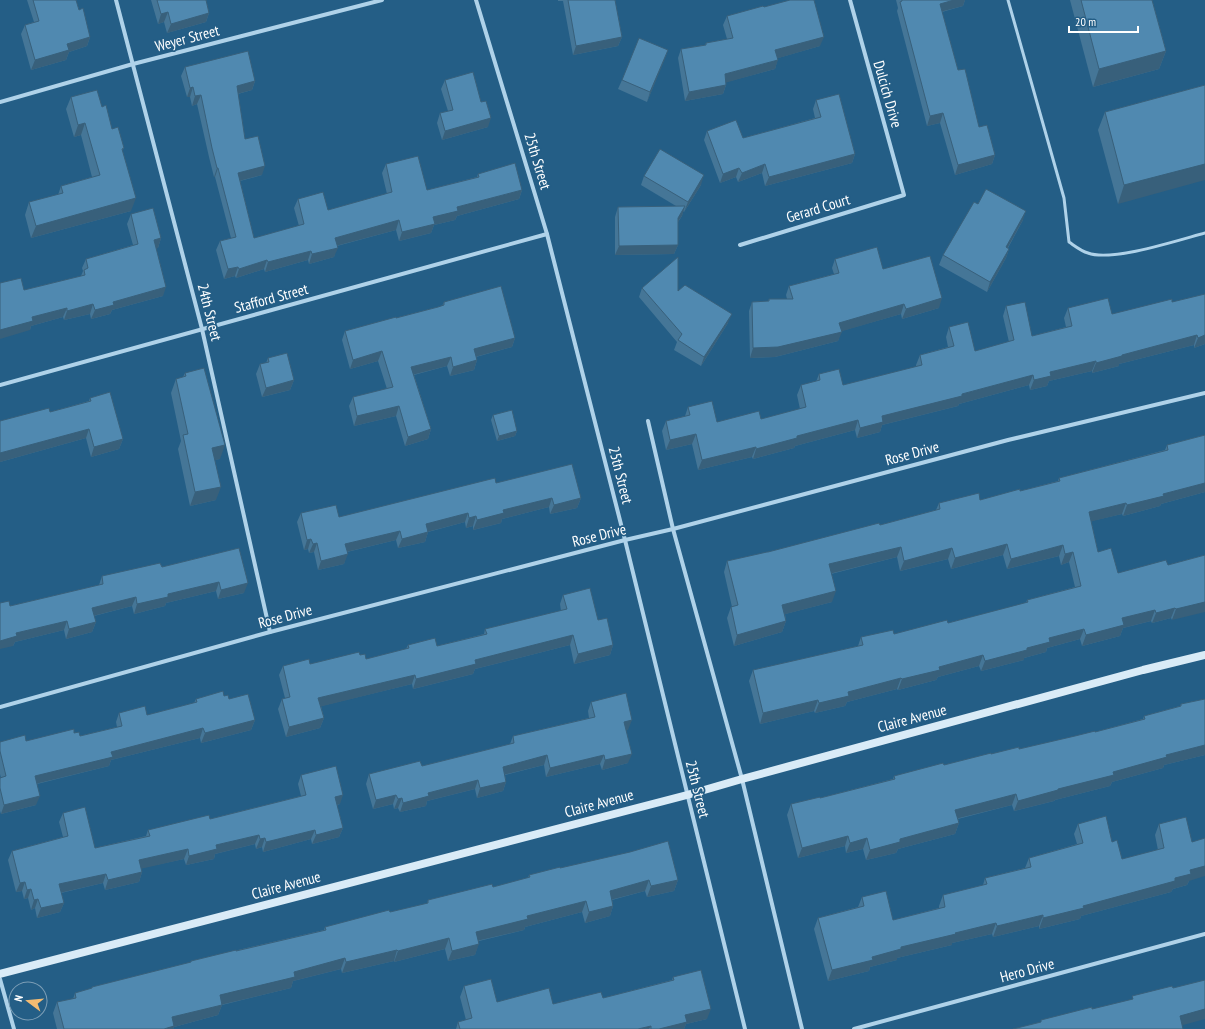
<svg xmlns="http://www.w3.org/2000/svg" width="1205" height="1029" font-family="'PT Sans Narrow',sans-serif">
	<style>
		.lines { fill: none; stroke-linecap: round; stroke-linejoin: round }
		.lane { stroke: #afd2e9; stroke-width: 3 }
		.street { stroke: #afd2e9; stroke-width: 4 }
		.secondary { stroke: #d9ebf7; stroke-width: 8 }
		.wall { fill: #457697 }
		.shaded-wall { fill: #38607b }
		.building { fill: #5089b0; stroke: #38607b }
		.labels { text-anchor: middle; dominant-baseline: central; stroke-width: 3.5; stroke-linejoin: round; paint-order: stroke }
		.street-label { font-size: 15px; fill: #fff; stroke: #245e86 }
	</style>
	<rect width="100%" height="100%" fill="#245e86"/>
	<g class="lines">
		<!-- lane -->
		<path class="lane" d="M 1008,0 L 1064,198 L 1069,242 C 1075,246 1081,251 1088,253 C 1112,262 1179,240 1205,233"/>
		<!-- street -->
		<g class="street">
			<polyline points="116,0 202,329 270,632"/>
			<polyline points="476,0 547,234 625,540 745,1029"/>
			<polyline points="0,102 133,64 382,0"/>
			<polyline points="740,245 904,195 850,0"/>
			<polyline points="0,385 547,234"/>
			<polyline points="648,421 673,529 742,779 802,1029"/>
			<polyline points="0,707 270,632 625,540 673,529 1008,440 1205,393"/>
			<polyline points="0,979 14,1029"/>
			<polyline points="854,1029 1205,934"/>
		</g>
		<!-- secondary -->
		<polyline class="secondary" points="0,974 687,795 742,779 1143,670 1205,655"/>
	</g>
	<!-- wall -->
	<g class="wall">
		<polygon points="27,0 76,0 79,10 90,37 87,46 69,52 66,60 31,70 21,34 25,25 34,22"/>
		<polygon points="151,0 206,0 209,13 206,22 167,33 164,22 158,24"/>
		<polygon points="558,0 615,0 622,37 618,46 573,55 563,1 558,1"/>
		<polygon points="896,0 965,0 963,6 942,12 958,70 979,127 995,155 992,164 955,175 940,123 927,126 897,11 898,8"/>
		<polygon points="1070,0 1152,0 1166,51 1159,69 1093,87"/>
		<polygon points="764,7 820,46 778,58 775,69 726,82 726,85 723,94 685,101 678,58 681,49 705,45 706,43 727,39 723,25 727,16"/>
		<polygon points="668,50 647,102 618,89 622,80"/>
		<polygon points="185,67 255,81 252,90 238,94 245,139 262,175 240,181 254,238 299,226 294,208 298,199 328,210 387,194 382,173 386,164 427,190 477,177 478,174 522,190 519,199 457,216 455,220 434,225 431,233 399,241 396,230 337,246 334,257 309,264 308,260 265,272 264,269 236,278 235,276 224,279 216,250 220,241 231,238 215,177 214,177 209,157 197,104 192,106 190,97 187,97 181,76"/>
		<polygon points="445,80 488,127 442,140 437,123 440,113 448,111 441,89"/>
		<polygon points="1205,85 1118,204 1098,130 1105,112"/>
		<polygon points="71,97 102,107 112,129 124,148 122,151 131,211 31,238 25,215 29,202 58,195 61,186 92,177 81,135 74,137 66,109"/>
		<polygon points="816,100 855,154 852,163 765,186 762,173 738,182 736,177 720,183 704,140 707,131 743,138 815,118 813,109"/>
		<polygon points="644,176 701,185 684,212 683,211 682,216 678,222 678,245 674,254 615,255 615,217 618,207 676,206 641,185"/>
		<polygon points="978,204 1023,220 1008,248 1009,249 1006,258 987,292 939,265 943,255"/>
		<polygon points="131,214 161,238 158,248 156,248 163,296 112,310 110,314 91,319 90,314 64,320 63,317 31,326 30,330 24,290 81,276 83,271 82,268 86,259 133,245 127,224"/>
		<polygon points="835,259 883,269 939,308 902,319 901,314 841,331 838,341 775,357 750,358 749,311 752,302 768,301 769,299 787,299 786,295 789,286 834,274 832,268"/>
		<polygon points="642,288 678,291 728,323 701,366 674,350 677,342 639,297"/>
		<polygon points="444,302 515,338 512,347 476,357 477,360 474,370 450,376 447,366 414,375 431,429 428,439 405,446 396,416 354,426 349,406 353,397 387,389 378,361 350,369 342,340 345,331 438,307 442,306"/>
		<polygon points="1172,302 1205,344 1194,348 1194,345 1119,364 1119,366 1092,373 1092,371 1049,381 1047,386 1030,390 1029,385 959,404 958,406 882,425 880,432 857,438 855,430 795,446 794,448 753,459 752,457 698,470 692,444 666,450 662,431 666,421 685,416 688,407 717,422 761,419 800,409 797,395 801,385 816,382 819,374 843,385 916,367 916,365 920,355 948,347 946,337 949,327 975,351 1009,342 1003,316 1006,306 1032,336 1066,327 1064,318 1068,308 1112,314"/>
		<polygon points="268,358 294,380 290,390 262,397 256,374 260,364 266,363"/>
		<polygon points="185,373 220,459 214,460 216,500 190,506 178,449 181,441 171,393 176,379 183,377"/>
		<polygon points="90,398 123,439 119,449 91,457 86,438 0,462 0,421 50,412 89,401"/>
		<polygon points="493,415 517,431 515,436 497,441 491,420"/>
		<polygon points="1205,435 1205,492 1161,504 1160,506 1123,516 1122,514 1091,521 1098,552 1118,573 1168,565 1205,555 1172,620 1171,618 1152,623 1151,621 1123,628 1120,636 1082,646 1080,639 1047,648 1046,652 1024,658 1024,660 981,671 979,666 938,677 936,680 898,690 897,689 847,702 845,706 815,713 814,711 760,724 749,681 753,670 858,646 861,637 894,634 948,623 1026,603 1027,600 1075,587 1069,562 1061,565 1059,556 1007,569 1003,555 951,569 948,559 900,571 897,557 831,574 832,602 785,614 786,621 782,632 734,646 727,618 731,607 732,607 724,572 727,561 768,552 880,525 936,510 939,503 980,500 1020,491 1058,481 1059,478 1165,450 1167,445"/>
		<polygon points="496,483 581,498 577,508 550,514 549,507 502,519 501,523 473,530 473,526 466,528 465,522 428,532 425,542 398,548 396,540 347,552 344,564 318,570 314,552 309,553 308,549 304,550 297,522 301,513 339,517"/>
		<polygon points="239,548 244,593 218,599 216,591 166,603 165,606 134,614 132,606 94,616 96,622 92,632 66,639 64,630 15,642 13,646 10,606 99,585 102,576 162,567"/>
		<polygon points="563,595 598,620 613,645 610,655 574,664 570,645 475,669 473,674 413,689 412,684 321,706 324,718 320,728 286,737 278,709 282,699 285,698 279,675 283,666 310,664 360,655 366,659 406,649 408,645 437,646 484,634 485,629 561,611 560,604"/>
		<polygon points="224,696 229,699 255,720 251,730 201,743 200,738 111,760 109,766 37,784 36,805 1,814 0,811 0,778 1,778 0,774 0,742 26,741 74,733 80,736 117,727 116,722 119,713 147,715 194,703 196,699"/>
		<polygon points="1205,699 1205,755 1164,765 1163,768 1112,782 1110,786 1055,800 1054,801 1014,811 1012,805 958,819 959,823 955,834 898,849 896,853 866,860 863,849 846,853 845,846 798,858 787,815 791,804 820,798 893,779 894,776 944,765 991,754 1019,749 1095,732 1143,719 1144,716 1180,706 1181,704"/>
		<polygon points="591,702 628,730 626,730 628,763 602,770 600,764 546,777 544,765 505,775 506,782 503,791 477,798 475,789 427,801 426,806 400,812 398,808 394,809 393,804 373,809 366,784 369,774 422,766 510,744 513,736 589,718 588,711"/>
		<polygon points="301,775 340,804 337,805 343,828 339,837 312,844 311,839 263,852 262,847 256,849 255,844 215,854 214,859 186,865 184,859 141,868 142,872 139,882 105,890 103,883 61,893 64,903 60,912 37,918 35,908 31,910 28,898 24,899 22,891 16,892 8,860 12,851 63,837 59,822 63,813 95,848 146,836 148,830 210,819 301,796 298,784"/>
		<polygon points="1078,824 1112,842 1122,859 1158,850 1155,835 1159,824 1189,881 1187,885 1173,889 1171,892 1081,916 1080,919 1039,929 1039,926 993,937 992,934 952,943 952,945 897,958 897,960 870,967 869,971 828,981 814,929 818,918 858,907 862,897 893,920 939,908 939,906 943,895 983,885 985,878 1025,868 1029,858 1077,844 1074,834"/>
		<polygon points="560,868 678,880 674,891 647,897 645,891 612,900 613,906 610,916 585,923 582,912 525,927 524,930 479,941 475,955 448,961 445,949 394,962 394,961 342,973 341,969 293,981 291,988 222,1005 218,1015 174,1027 173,1029 57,1029 53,1013 57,1002 73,999 75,993 91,989 92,987 190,963 191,961 324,930 325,927 390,912 427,904 428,900 493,887 528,878 529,875"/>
		<polygon points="673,977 707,1019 686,1024 684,1029 456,1029 458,1022 466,1020 460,997 464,986 497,1002 553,1004 603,998 672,980"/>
	</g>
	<!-- shaded-wall -->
	<g class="shaded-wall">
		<polygon points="954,0 965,0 963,6 936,13 940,4"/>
		<polygon points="168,12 164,22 158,24 161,14"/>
		<polygon points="209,13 206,22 167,33 171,24"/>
		<polygon points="90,37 87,46 69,52 66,60 31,70 35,60 67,44"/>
		<polygon points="622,37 618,46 573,55 576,46"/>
		<polygon points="824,37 820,46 772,60 775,50"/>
		<polygon points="668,50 665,59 647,102 650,92"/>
		<polygon points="1166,51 1159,69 1093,87 1099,69"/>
		<polygon points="778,60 775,69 721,84 725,74"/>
		<polygon points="255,81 252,90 233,95 237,86"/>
		<polygon points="726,85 723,94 685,101 689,92"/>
		<polygon points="193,87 190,97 187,97 190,88"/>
		<polygon points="201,95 197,104 192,106 195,96"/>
		<polygon points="943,113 940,123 927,126 930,116"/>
		<polygon points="491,118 488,127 442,140 445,131"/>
		<polygon points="85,123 81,135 74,137 78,125"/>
		<polygon points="855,154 852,163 765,186 769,177"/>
		<polygon points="995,155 992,164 955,175 958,165"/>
		<polygon points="765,164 762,173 738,182 742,173"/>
		<polygon points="1205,164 1205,180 1118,204 1124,185"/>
		<polygon points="265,166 262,175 235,182 238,173"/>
		<polygon points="217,168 218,168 215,177 214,177"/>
		<polygon points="739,168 736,177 720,183 723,174"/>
		<polygon points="704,175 701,185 684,212 688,202"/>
		<polygon points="522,190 519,199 457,216 455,220 434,225 431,233 399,241 402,232 433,217 457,207"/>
		<polygon points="136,198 131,211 31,238 36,226"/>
		<polygon points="685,206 682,216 674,227 678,218"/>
		<polygon points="1026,211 1023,220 1003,256 1006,247"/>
		<polygon points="399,220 396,230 332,247 335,238"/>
		<polygon points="161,238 158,248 151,250 154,240"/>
		<polygon points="678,245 674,254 615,255 619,246"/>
		<polygon points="338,248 334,257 309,264 312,254"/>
		<polygon points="1009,249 1006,258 987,292 990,282"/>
		<polygon points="311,251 308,260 265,272 268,262"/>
		<polygon points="267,260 264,269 236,278 239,269"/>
		<polygon points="238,267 235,276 224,279 228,269"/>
		<polygon points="166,287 163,296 112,310 110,314 91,319 95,310 113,302"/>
		<polygon points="942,298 939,308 902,319 906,309"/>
		<polygon points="93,304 90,314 64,320 67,311"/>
		<polygon points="904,304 901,314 836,333 839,323"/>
		<polygon points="67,308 63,317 31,326 30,330 0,339 0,330 32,317"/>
		<polygon points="732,314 728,323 701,366 704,357"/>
		<polygon points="842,332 838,341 775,357 750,358 753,348"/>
		<polygon points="1197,335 1194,345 1119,364 1119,366 1092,373 1096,363 1122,355"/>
		<polygon points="1205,335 1205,344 1194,348 1198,338"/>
		<polygon points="515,338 512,347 471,358 474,349"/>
		<polygon points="382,351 378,361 350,369 353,360"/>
		<polygon points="451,357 447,366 408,376 411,367"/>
		<polygon points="477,360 474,370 450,376 453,367"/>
		<polygon points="1096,361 1092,371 1049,381 1047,386 1030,390 1034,380 1050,372"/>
		<polygon points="1033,375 1029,385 959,404 958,406 882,425 880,432 857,438 860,428 882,416"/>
		<polygon points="294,380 290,390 262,397 266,388"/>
		<polygon points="399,406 396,416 354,426 357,416"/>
		<polygon points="858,420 855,430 795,446 794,448 753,459 756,449 797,436"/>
		<polygon points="89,429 86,438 0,462 0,453"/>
		<polygon points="431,429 428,439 405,446 408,437"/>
		<polygon points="517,431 515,436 497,441 499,436"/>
		<polygon points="696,434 692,444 666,450 670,440"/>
		<polygon points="123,439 119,449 91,457 94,447"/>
		<polygon points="225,445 220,459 207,462 212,448"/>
		<polygon points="756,447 752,457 698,470 702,460"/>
		<polygon points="1205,483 1205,492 1161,504 1160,506 1123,516 1127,505 1163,494"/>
		<polygon points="221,487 216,500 190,506 195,492"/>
		<polygon points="552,498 549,507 502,519 501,523 473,530 477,520 503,510"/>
		<polygon points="581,498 577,508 550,514 554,505"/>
		<polygon points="1126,503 1122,514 1085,523 1089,512"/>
		<polygon points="468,513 465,522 423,533 426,524"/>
		<polygon points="476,516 473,526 466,528 469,518"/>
		<polygon points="400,531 396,540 342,553 345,544"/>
		<polygon points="428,532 425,542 398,548 402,539"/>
		<polygon points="311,539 308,549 304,550 307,540"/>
		<polygon points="317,543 314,552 309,553 313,544"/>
		<polygon points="1007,544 1003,555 951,569 955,558"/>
		<polygon points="1063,545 1059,556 1007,569 1011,559"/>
		<polygon points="901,547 897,557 825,575 829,564"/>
		<polygon points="952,548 948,559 900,571 904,561"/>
		<polygon points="1073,552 1069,562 1061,565 1065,554"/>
		<polygon points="348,554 344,564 318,570 321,561"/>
		<polygon points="219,582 216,591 166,603 165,606 134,614 137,604 168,594"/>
		<polygon points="248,583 244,593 218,599 221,590"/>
		<polygon points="836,591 832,602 778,616 782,605"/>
		<polygon points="136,597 132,606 89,617 92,608"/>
		<polygon points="1205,602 1205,612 1172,620 1176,609"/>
		<polygon points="1175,608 1171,618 1152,623 1156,613"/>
		<polygon points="1155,610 1151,621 1123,628 1120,636 1082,646 1086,635 1122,618"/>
		<polygon points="67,621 64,630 15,642 13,646 0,649 0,641 16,633"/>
		<polygon points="786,621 782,632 734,646 737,635"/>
		<polygon points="96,622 92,632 66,639 69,629"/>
		<polygon points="1084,629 1080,639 1047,648 1046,652 1024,658 1024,660 981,671 985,661 1027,648 1049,638"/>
		<polygon points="573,635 570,645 475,669 473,674 413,689 416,679 475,660"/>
		<polygon points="613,645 610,655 574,664 578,654"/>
		<polygon points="983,655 979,666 938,677 936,680 898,690 902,679 939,667"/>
		<polygon points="415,675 412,684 315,708 318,698"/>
		<polygon points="901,678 897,689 847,702 845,706 815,713 819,703 848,692"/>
		<polygon points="818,700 814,711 760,724 763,713"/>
		<polygon points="324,718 320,728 286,737 289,727"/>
		<polygon points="255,720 251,730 201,743 205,733"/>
		<polygon points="632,720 628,730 621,731 624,722"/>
		<polygon points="203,728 200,738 111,760 109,766 31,785 35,776 111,752"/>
		<polygon points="1205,745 1205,755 1164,765 1163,768 1112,782 1110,786 1055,800 1054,801 1014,811 1018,801 1058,789 1166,755"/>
		<polygon points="632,754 628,763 602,770 605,760"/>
		<polygon points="547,755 544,765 499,776 503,767"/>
		<polygon points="604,755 600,764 546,777 550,768"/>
		<polygon points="478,780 475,789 427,801 426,806 400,812 403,803 428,793"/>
		<polygon points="506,782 503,791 477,798 480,788"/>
		<polygon points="1016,794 1012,805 951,820 955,810"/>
		<polygon points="343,795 340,804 331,806 335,797"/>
		<polygon points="396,795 393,804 373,809 376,800"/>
		<polygon points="40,796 36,805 1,814 4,805"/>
		<polygon points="402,798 398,808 394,809 398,799"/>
		<polygon points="959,823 955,834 898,849 896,853 866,860 870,850 900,839"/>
		<polygon points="343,828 339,837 312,844 316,835"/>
		<polygon points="315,830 311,839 263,852 266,842"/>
		<polygon points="259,835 255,844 215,854 214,859 186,865 189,856 216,845"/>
		<polygon points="848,836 845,846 798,858 802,848"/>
		<polygon points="265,838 262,847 256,849 260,839"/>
		<polygon points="867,838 863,849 846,853 850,843"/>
		<polygon points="188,849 184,859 136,870 139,860"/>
		<polygon points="1205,866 1205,876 1189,881 1187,885 1173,889 1171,892 1081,916 1080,919 1039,929 1043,918 1175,878 1190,870"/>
		<polygon points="142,872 139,882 105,890 108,880"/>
		<polygon points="106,874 103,883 55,894 59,884"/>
		<polygon points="649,880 645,891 606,901 610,891"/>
		<polygon points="678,880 674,891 647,897 651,886"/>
		<polygon points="25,882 22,891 16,892 20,883"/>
		<polygon points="31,889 28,898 24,899 27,890"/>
		<polygon points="38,899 35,908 31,910 34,900"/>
		<polygon points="586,901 582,912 525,927 524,930 472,942 476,932 527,916"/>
		<polygon points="64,903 60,912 37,918 41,908"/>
		<polygon points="613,906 610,916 585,923 589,912"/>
		<polygon points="1043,915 1039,926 993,937 997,926"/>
		<polygon points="996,923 992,934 952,943 952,945 897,958 897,960 870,967 869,971 828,981 832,970 872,957 901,947 955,933"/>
		<polygon points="449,938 445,949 394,962 398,951"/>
		<polygon points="479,944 475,955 448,961 452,951"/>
		<polygon points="397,950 394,961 342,973 346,962"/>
		<polygon points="345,958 341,969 293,981 291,988 216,1006 220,995 294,972"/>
		<polygon points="222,1005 218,1015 174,1027 173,1029 164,1029 172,1017"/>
		<polygon points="711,1009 707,1019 686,1024 684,1029 659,1029 685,1015"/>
		<polygon points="1205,1009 1205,1019 1176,1027 1180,1016"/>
		<polygon points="651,1026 649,1029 638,1029"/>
	</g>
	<!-- building -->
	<g class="building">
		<polygon points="33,0 76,0 79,10 83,8 90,37 67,44 69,50 35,60 25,25 39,21"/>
		<polygon points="157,0 206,0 209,13 171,24 168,12 161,14"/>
		<polygon points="568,0 615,0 622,37 576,46"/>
		<polygon points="790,0 814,0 824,37 775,50 778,60 725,74 726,85 689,92 681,49 706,45 706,43 733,38 727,16 763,6 764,7"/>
		<polygon points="902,0 954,0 940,4 958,70 965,69 979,127 987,125 995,155 958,165 943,113 930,116 900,2 902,1"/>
		<polygon points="1081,0 1152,0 1166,51 1099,69"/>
		<polygon points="639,38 668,50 650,92 622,80"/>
		<polygon points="248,51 255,81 237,86 245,139 258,136 265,166 238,173 254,238 304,224 298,199 323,192 328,210 392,192 386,164 418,156 427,190 479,177 478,174 515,163 522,190 457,207 458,211 433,217 435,224 402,232 399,220 335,238 338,248 312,254 311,251 268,262 267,260 239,269 238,267 228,269 220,241 236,237 218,168 217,168 212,148 201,95 195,96 193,87 190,88 185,67"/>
		<polygon points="473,72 481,102 486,101 491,118 445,131 440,113 453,110 445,80"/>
		<polygon points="1205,85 1205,164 1124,185 1105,112"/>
		<polygon points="97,90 102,107 106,105 112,129 118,127 124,148 122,149 136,198 36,226 29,202 63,193 61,186 100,175 85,123 78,125 71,97"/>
		<polygon points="839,94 855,154 769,177 765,164 742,173 739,168 723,174 707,131 736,120 743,138 821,117 816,100"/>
		<polygon points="660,149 704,175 688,202 644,176"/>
		<polygon points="986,189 1026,211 1006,247 1009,249 990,282 943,255 974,202 978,204"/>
		<polygon points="685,206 678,218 678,245 619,246 618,207"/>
		<polygon points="153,208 161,238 154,240 166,287 113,302 114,305 95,310 93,304 67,311 67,308 32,317 33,321 0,330 0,283 21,278 24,290 85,275 84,270 88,268 86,259 138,244 131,214"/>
		<polygon points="877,247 883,269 930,256 942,298 906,309 904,304 839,323 842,332 778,347 753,348 752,302 769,301 769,299 793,299 789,286 839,273 835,259"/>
		<polygon points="678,257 678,291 685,285 732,314 704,357 678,340 682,334 642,288"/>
		<polygon points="501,286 515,338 474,349 477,360 453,367 451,357 411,367 431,429 408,437 399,406 357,416 353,397 393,387 382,351 353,360 345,331 396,317 396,318 438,307 444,305 444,302"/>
		<polygon points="1205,294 1205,335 1198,338 1197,335 1122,355 1122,356 1096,363 1096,361 1050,372 1051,376 1034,380 1033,375 962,394 962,396 882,416 883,422 860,428 858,420 797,436 797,438 756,449 756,447 702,460 696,434 670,440 666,421 690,415 688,407 712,401 717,422 759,411 761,419 806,407 801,385 820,380 819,374 839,369 843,385 922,365 920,355 954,346 949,327 968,322 975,351 1014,340 1006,306 1025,302 1032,336 1072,326 1068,308 1108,298 1112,314 1172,299 1172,302"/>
		<polygon points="287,353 294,380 266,388 260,364 269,362 268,358"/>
		<polygon points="204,368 225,445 212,448 221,487 195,492 183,435 188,434 176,379 186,376 185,373"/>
		<polygon points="110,392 123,439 94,447 89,429 0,453 0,421 49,408 50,412 91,401 90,398"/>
		<polygon points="512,410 517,431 499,436 493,415"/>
		<polygon points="1205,435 1205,483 1163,494 1164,496 1127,505 1126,503 1089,512 1098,552 1111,548 1118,573 1166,560 1168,565 1205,555 1205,602 1176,609 1175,608 1156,613 1155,610 1122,618 1124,625 1086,635 1084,629 1049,638 1050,642 1027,648 1027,650 985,661 983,655 939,667 940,670 902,679 901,678 848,692 849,696 819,703 818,700 763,713 753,670 863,645 861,637 893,630 894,634 947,620 948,623 1028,602 1027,600 1081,586 1073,552 1065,554 1063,545 1011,559 1007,544 955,558 952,548 904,561 901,547 829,564 836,591 782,605 786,621 737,635 731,607 738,605 727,561 767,552 768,552 879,523 880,525 940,509 939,503 979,493 980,500 1020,489 1020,491 1060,481 1059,478 1168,450 1167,445"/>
		<polygon points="572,464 581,498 554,505 552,498 503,510 504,513 477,520 476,516 469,518 468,513 426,524 428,532 402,539 400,531 345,544 348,554 321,561 317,543 313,544 311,539 307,540 301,513 336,505 339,517 495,478 496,483"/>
		<polygon points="239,548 248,583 221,590 219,582 168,594 168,597 137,604 136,597 92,608 96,622 69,629 67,621 16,633 17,636 0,641 0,603 9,601 10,606 103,584 102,576 160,563 162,567"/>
		<polygon points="590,588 598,620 607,618 613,645 578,654 573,635 475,660 476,664 416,679 415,675 318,698 324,718 289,727 282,699 290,697 283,666 309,659 310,664 359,652 360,655 365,654 366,659 409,648 408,645 435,638 437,646 487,634 485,629 567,609 563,595"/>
		<polygon points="223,691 224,696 228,695 229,699 248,694 255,720 205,733 203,728 111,752 113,757 35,776 40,796 4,805 0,788 0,778 6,776 0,751 0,742 25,735 26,741 74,729 74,733 79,732 80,736 122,726 119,713 145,706 147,715 197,702 196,699"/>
		<polygon points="626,693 632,720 624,722 632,754 605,760 604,755 550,768 547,755 503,767 506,782 480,788 478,780 428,793 429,796 403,803 402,798 398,799 396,795 376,800 369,774 420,761 422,766 514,743 513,736 595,717 591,702"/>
		<polygon points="1205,699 1205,745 1166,755 1167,757 1113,772 1114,775 1058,789 1058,790 1018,801 1016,794 955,810 959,823 900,839 900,842 870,850 867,838 850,843 848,836 802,848 791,804 820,797 820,798 895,779 894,776 943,763 944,765 991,753 991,754 1019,747 1019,749 1075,736 1095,731 1095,732 1145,719 1144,716 1181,706 1181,704"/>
		<polygon points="336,766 343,795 335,797 343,828 316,835 315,830 266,842 265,838 260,839 259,835 216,845 217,849 189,856 188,849 139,860 142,872 108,880 106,874 59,884 64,903 41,908 38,899 34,900 31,889 27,890 25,882 20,883 12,851 68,836 63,813 85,807 95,848 150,836 148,830 209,815 210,819 306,795 301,775"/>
		<polygon points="1106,816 1112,842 1117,840 1122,859 1164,848 1159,824 1186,817 1192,842 1205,838 1205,866 1190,870 1191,874 1175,878 1175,881 1083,906 1084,908 1043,918 1043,915 997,926 996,923 955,933 956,934 901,947 901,949 872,957 873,960 832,970 818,918 864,906 862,897 886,891 893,920 945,907 943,895 987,884 985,878 1031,867 1029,858 1083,843 1078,824"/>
		<polygon points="668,841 678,880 651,886 649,880 610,891 613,906 589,912 586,901 527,916 528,919 476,932 479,944 452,951 449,938 398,951 397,950 346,962 345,958 294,972 295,977 220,995 222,1005 172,1017 174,1026 164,1029 64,1029 57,1002 76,998 75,993 92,988 92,987 191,962 191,961 236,950 236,951 326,930 325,927 389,910 390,912 428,903 428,900 492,884 493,887 530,877 529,875 560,867 560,868 630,852"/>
		<polygon points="701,970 711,1009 685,1015 687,1022 659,1029 651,1029 651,1026 638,1029 460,1029 458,1022 472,1018 464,986 491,979 497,1002 549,988 553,1004 601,992 603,998 674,980 673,977"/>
		<polygon points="1205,980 1205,1009 1180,1016 1183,1029 1013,1029 1041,1022 1041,1020 1092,1007 1092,1009 1133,999 1132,996 1172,986 1173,988"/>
	</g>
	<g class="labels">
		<!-- street labels -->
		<g class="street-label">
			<text transform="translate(187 38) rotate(-15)">Weyer Street</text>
			<text transform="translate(888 94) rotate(74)">Dulcich Drive</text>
			<text transform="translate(538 161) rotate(73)">25th Street</text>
			<text transform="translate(818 208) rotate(-17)">Gerard Court</text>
			<text transform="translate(271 298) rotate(-15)">Stafford Street</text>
			<text transform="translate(210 312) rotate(76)">24th Street</text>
			<text transform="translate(912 453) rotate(-15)">Rose Drive</text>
			<text transform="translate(621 475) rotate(76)">25th Street</text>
			<text transform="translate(599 535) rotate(-14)">Rose Drive</text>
			<text transform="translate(285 616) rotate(-15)">Rose Drive</text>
			<text transform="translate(912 718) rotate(-15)">Claire Avenue</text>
			<text transform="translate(698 789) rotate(76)">25th Street</text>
			<text transform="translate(599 803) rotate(-15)">Claire Avenue</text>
			<text transform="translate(286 885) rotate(-15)">Claire Avenue</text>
			<text transform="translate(1027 970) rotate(-15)">Hero Drive</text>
		</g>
	</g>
	<!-- north arrow -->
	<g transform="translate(28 1001) rotate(286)"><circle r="19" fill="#245e86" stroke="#7c9eb6"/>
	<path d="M0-3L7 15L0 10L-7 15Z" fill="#f3bb72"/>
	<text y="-6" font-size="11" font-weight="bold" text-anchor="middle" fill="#ffffff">N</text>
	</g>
	<!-- scale -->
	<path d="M1069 26v6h69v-6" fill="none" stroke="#ffffff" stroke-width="2"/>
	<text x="1075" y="26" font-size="12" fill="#ffffff" stroke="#245e86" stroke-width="3" paint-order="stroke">20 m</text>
</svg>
